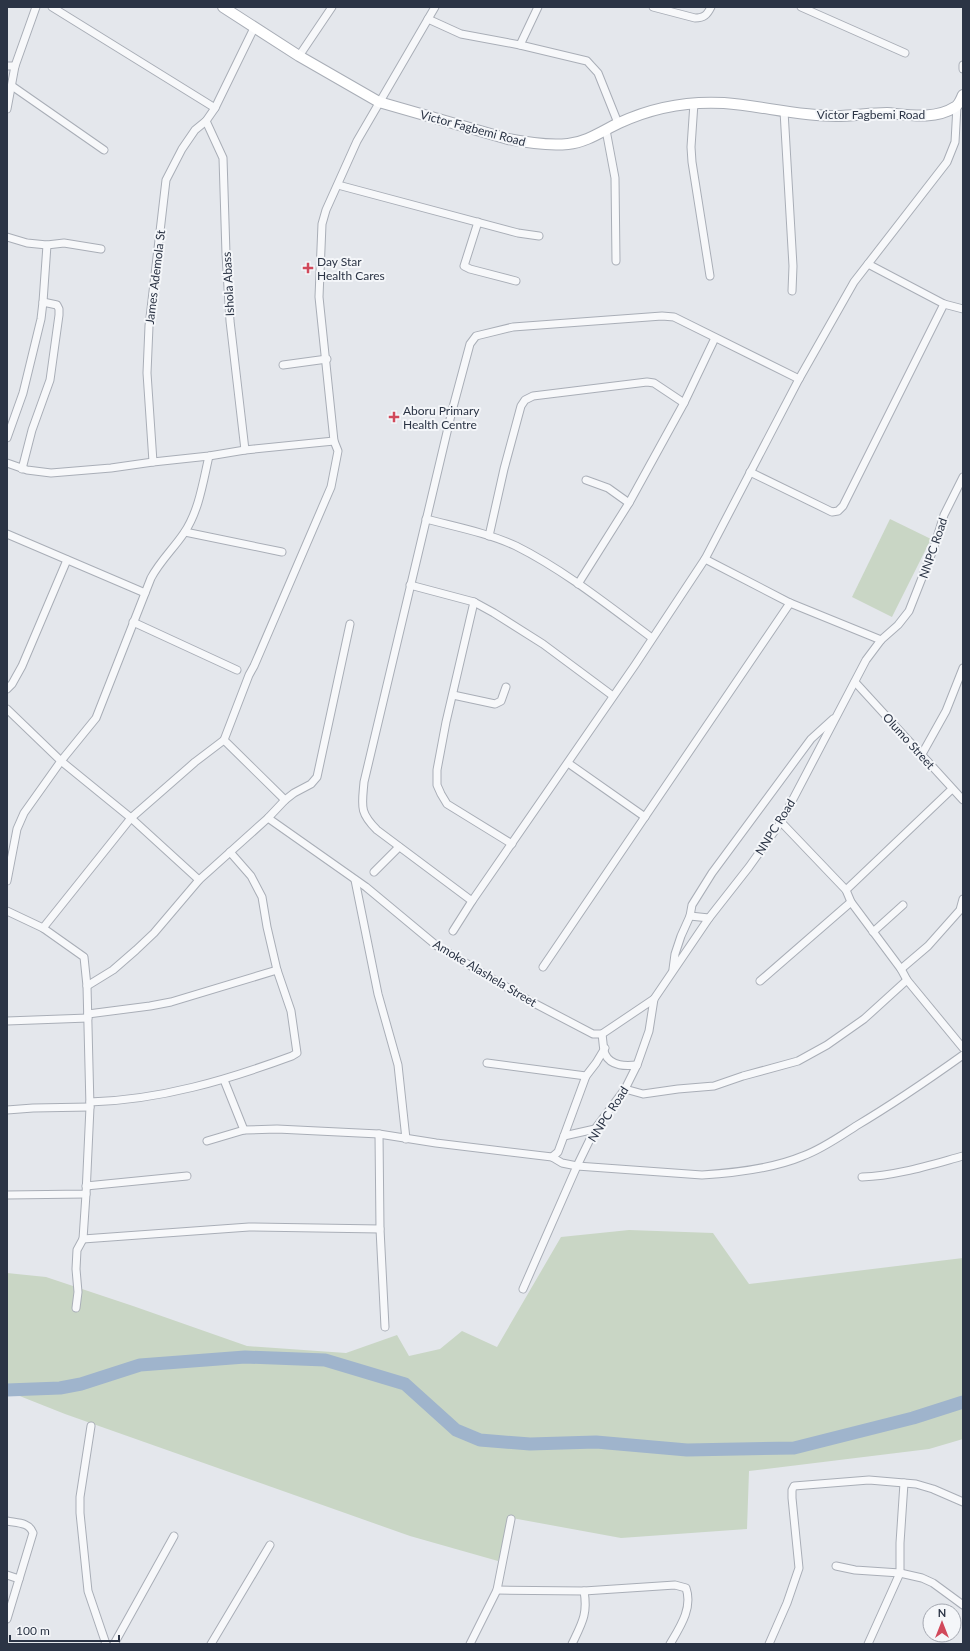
<svg xmlns="http://www.w3.org/2000/svg" width="970" height="1651" font-family="Lato,sans-serif">
	<style>
		.green { fill: #c9d6c5 }
		.lines { fill: none; stroke-linecap: round; stroke-linejoin: round }
		.river { stroke: #9fb4cc; stroke-width: 13 }
		.street-casing { stroke: #a9aeb7; stroke-width: 9 }
		.secondary-casing { stroke: #a9aeb7; stroke-width: 12 }
		.street { stroke: #f7f8fa; stroke-width: 7 }
		.secondary { stroke: #fff; stroke-width: 10 }
		.poi-dot { fill: #d1495b; stroke: #f4f6f9; stroke-width: 1.5 }
		.labels { text-anchor: middle; dominant-baseline: central; stroke-width: 4; stroke-linejoin: round; paint-order: stroke }
		.street-label { font-size: 12px; fill: #2b3445; stroke: #f4f6f9 }
		.poi-label { font-size: 12px; fill: #2b3445; stroke: #f4f6f9; text-anchor: start }
	</style>
	<rect width="100%" height="100%" fill="#e4e7ec"/>
	<!-- green -->
	<g class="green">
		<polygon points="890,519 931,539 892,617 852,597"/>
		<polygon points="629,1230 713,1233 749,1284 963,1258 963,1439 929,1449 749,1471 747,1529 621,1538 512,1518 498,1561 410,1536 65,1414 7,1391 7,1273 46,1277 133,1306 247,1346 346,1353 397,1335 409,1356 440,1349 462,1331 497,1347 561,1237"/>
	</g>
	<g class="lines">
		<!-- river -->
		<polyline class="river" points="7,1390 60,1388 81,1384 140,1365 245,1357 325,1360 405,1384 456,1430 480,1440 530,1444 596,1442 687,1450 794,1448 913,1418 963,1402"/>
		<defs>
			<g id="street">
				<polyline points="52,7 215,108"/>
				<path d="M 653,7 L 695,18 C 704,18 707,15 711,7"/>
				<polyline points="801,7 905,53"/>
				<polyline points="428,19 461,34 520,45 587,61 598,73 618,123"/>
				<polyline points="520,45 538,7"/>
				<polyline points="299,56 332,7"/>
				<polyline points="963,65 963,69"/>
				<polyline points="7,66 15,66"/>
				<polyline points="12,86 104,150"/>
				<polyline points="694,103 691,147 692,162 710,276"/>
				<polyline points="7,109 15,66 36,7"/>
				<polyline points="784,111 793,266 792,291"/>
				<polyline points="206,121 223,158 226,254 230,321 245,450"/>
				<polyline points="606,130 615,178 616,261"/>
				<polyline points="338,185 518,233 539,236"/>
				<polyline points="478,222 464,266 470,269 516,281"/>
				<polyline points="7,237 27,243 47,245 64,243 101,249"/>
				<polyline points="868,264 944,304 963,309"/>
				<polyline points="283,365 327,359"/>
				<polyline points="7,438 23,393 41,319 43,302 47,245"/>
				<polyline points="153,462 147,373 149,326 166,180 182,149 195,130 206,121 215,108 254,28"/>
				<polyline points="7,463 27,470 51,473 111,468 153,462 209,456 245,450 334,441"/>
				<polyline points="22,469 32,430 50,380 59,315 59,309 57,305 43,302"/>
				<polyline points="750,472 832,512 838,511 843,506 944,304"/>
				<polyline points="586,480 608,488 629,503"/>
				<path d="M 426,519 C 456,527 488,533 516,546 C 564,570 609,606 652,638"/>
				<polyline points="185,532 282,552"/>
				<polyline points="7,534 145,593"/>
				<polyline points="489,536 504,469 521,406 525,400 533,396 647,382 654,383 684,403"/>
				<polyline points="705,559 790,603 881,640"/>
				<polyline points="578,584 629,503 684,403 715,338"/>
				<polyline points="410,585 474,602 494,613 543,644 613,696"/>
				<polyline points="474,602 446,722 437,770 437,785 441,794 447,804 512,844"/>
				<polyline points="133,622 237,670"/>
				<polyline points="855,682 963,800"/>
				<polyline points="7,689 12,684 22,666 67,560"/>
				<polyline points="453,695 495,704 501,701 506,687"/>
				<polyline points="7,709 61,761 131,818 199,880"/>
				<polyline points="224,740 285,800"/>
				<polyline points="922,754 946,711 963,668"/>
				<polyline points="568,763 645,817"/>
				<polyline points="268,818 366,887 437,946 530,1001 593,1034 602,1034 654,999"/>
				<polyline points="781,822 846,890 851,902 901,969 907,980 963,1048"/>
				<polyline points="374,872 399,847"/>
				<polyline points="355,880 378,994 398,1065 406,1139"/>
				<path d="M 7,881 L 17,829 L 24,813 L 61,761 L 96,718 L 151,578 C 160,561 174,548 184,533 C 199,511 203,482 209,456"/>
				<polyline points="846,890 952,789"/>
				<path d="M 472,901 L 377,830 C 359,812 362,806 364,782 L 452,411 L 470,344 L 476,336 L 513,327 L 662,316 L 674,317 L 799,379"/>
				<polyline points="7,911 43,928 84,957 87,986 90,1107 86,1194 7,1195"/>
				<polyline points="690,916 709,918"/>
				<polyline points="43,928 131,818 195,762 224,740 249,675 254,666 331,487 338,451 334,441 319,297 322,224 326,210 357,141 435,7"/>
				<polyline points="453,931 472,901 635,665 705,559 799,379 854,282 947,162 955,142 957,106"/>
				<polyline points="873,932 903,905"/>
				<polyline points="543,967 790,603"/>
				<polyline points="673,969 675,954 681,936 690,916 692,905 712,873 811,739 833,719"/>
				<polyline points="901,969 928,946 960,910 963,899"/>
				<polyline points="760,981 851,902"/>
				<polyline points="87,986 113,970 136,950 154,933 199,880 268,818 285,800 294,793 311,784 317,777 350,624"/>
				<polyline points="88,1014 150,1006 171,1002 277,970"/>
				<polyline points="7,1021 88,1018"/>
				<path d="M 602,1034 C 603,1040 603,1049 605,1054 C 611,1067 627,1066 637,1065"/>
				<polyline points="487,1063 586,1076"/>
				<polyline points="224,1080 244,1130"/>
				<polyline points="625,1089 643,1094 678,1089 714,1086 743,1076 798,1061 827,1045 864,1019 907,980"/>
				<path d="M 90,1102 C 160,1100 227,1080 292,1056 L 297,1053 L 291,1011 L 277,970 L 267,927 L 262,897 L 251,876 L 230,852"/>
				<polyline points="7,1110 33,1108 90,1107"/>
				<polyline points="379,1134 380,1229 385,1327"/>
				<polyline points="564,1136 595,1129"/>
				<path d="M 207,1141 L 244,1130 L 277,1129 L 379,1134 L 436,1143 L 552,1157 L 562,1163 L 577,1166 L 702,1175 C 735,1173 772,1169 803,1156 C 822,1149 839,1137 856,1126 C 893,1104 928,1080 963,1055"/>
				<polyline points="552,1157 558,1152 586,1076 596,1063 605,1048"/>
				<path d="M 862,1177 C 896,1176 930,1165 963,1156"/>
				<polyline points="86,1186 187,1176"/>
				<polyline points="83,1239 249,1227 380,1229"/>
				<polyline points="523,1289 577,1166 595,1129 625,1089 637,1065 649,1031 654,999 709,918 749,867 781,822 866,660 881,640 898,625 909,611 933,550 944,515 963,477"/>
				<polyline points="76,1308 78,1292 76,1269 77,1250 83,1239 86,1194"/>
				<polyline points="91,1426 80,1497 80,1513 88,1591 106,1644"/>
				<path d="M 7,1521 C 17,1523 29,1522 33,1533 L 7,1619"/>
				<polyline points="836,1566 855,1570 900,1573 922,1578 933,1583 963,1605"/>
				<polyline points="7,1575 19,1579"/>
				<path d="M 497,1590 L 584,1591 L 675,1585 L 686,1588 C 693,1608 680,1627 670,1644"/>
				<polyline points="114,1644 174,1536"/>
				<polyline points="211,1644 270,1545"/>
				<polyline points="470,1644 497,1590 511,1519"/>
				<path d="M 572,1644 C 582,1623 588,1614 584,1591"/>
				<polyline points="769,1644 787,1603 799,1568 792,1498 792,1490 794,1486 869,1480 916,1484 933,1489 963,1502"/>
				<polyline points="868,1644 900,1573 900,1543 904,1483"/>
			</g>
			<path id="secondary" d="M 223,7 L 299,56 L 379,102 L 508,139 C 528,143 548,146 568,144 C 587,142 602,131 619,123 C 651,108 688,101 724,103 C 762,106 798,116 836,116 C 853,116 870,113 887,113 C 909,115 935,120 955,107 C 959,105 961,99 963,95"/>
		</defs>
		<!-- street casing -->
		<use href="#street" class="street-casing"/>
		<!-- secondary casing -->
		<use href="#secondary" class="secondary-casing"/>
		<!-- street -->
		<use href="#street" class="street"/>
		<!-- secondary -->
		<use href="#secondary" class="secondary"/>
	</g>
	<!-- markers -->
	<g class="poi-dot">
		<path d="M306 262h4v4h4v4h-4v4h-4v-4h-4v-4h4z"/>
		<path d="M392 411h4v4h4v4h-4v4h-4v-4h-4v-4h4z"/>
	</g>
	<g class="labels">
		<!-- street labels -->
		<g class="street-label">
			<text x="871" y="114">Victor Fagbemi Road</text>
			<text transform="translate(473 128) rotate(15)">Victor Fagbemi Road</text>
			<text transform="translate(155 277) rotate(-83)">James Ademola St</text>
			<text transform="translate(228 284) rotate(-93)">Ishola Abass</text>
			<text transform="translate(933 548) rotate(-71)">NNPC Road</text>
			<text transform="translate(909 741) rotate(48)">Olumo Street</text>
			<text transform="translate(775 827) rotate(-58)">NNPC Road</text>
			<text transform="translate(485 973) rotate(31)">Amoke Alashela Street</text>
			<text transform="translate(608 1114) rotate(-57)">NNPC Road</text>
		</g>
		<!-- poi labels -->
		<g class="poi-label">
			<text x="317" y="261">Day Star<tspan x="317" dy="14">Health Cares</tspan></text>
			<text x="403" y="410">Aboru Primary<tspan x="403" dy="14">Health Centre</tspan></text>
		</g>
	</g>
	<!-- border -->
	<rect width="970" height="1651" fill="none" stroke="#2b3445" stroke-width="16"/>
	<!-- north arrow -->
	<g transform="translate(942 1623)"><circle r="19" fill="#f4f6f9" stroke="#a4a8b1"/>
	<path d="M0-3L7 15L0 10L-7 15Z" fill="#d1495b"/>
	<text y="-6" font-size="11" font-weight="bold" text-anchor="middle" fill="#2b3445">N</text>
	</g>
	<!-- scale -->
	<path d="M10 1635v6h109v-6" fill="none" stroke="#2b3445" stroke-width="2"/>
	<text x="16" y="1635" font-size="12" fill="#2b3445" stroke="#f4f6f9" stroke-width="3" paint-order="stroke">100 m</text>
</svg>
